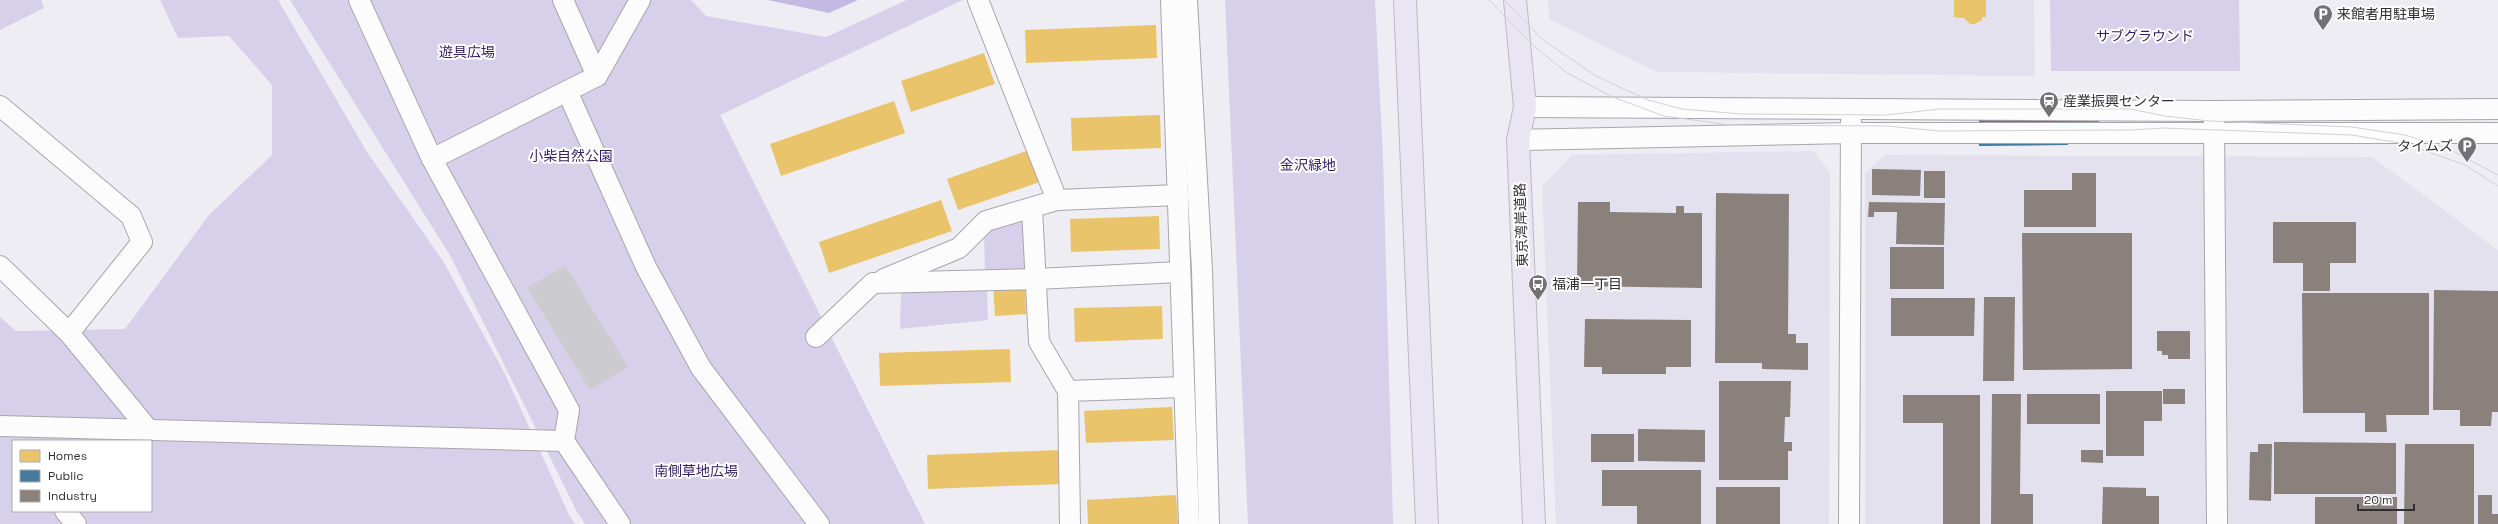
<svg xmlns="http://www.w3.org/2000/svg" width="2498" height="524" font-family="'Space Grotesk','Noto Sans JP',sans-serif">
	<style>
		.built { fill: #e3e1ee }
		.green { fill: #d6d0ea; fill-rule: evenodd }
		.water { fill: #c3b9e2 }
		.homes { fill: #e9c46a }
		.public { fill: #457b9d }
		.industry { fill: #8a817c }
		.building { fill: #ccccd0 }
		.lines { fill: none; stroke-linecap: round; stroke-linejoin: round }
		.minor-casing { stroke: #a7a6ab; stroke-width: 22 }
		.highway-casing { stroke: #bbb7c6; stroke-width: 24 }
		.minor { stroke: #fcfcfd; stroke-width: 20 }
		.highway { stroke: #e9e5f2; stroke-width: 22 }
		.tram { stroke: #d1d1d2; stroke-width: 1 }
		.labels { text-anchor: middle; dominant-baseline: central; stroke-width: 4; stroke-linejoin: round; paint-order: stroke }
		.poi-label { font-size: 14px; fill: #2f2e32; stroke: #fff; text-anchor: start }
		.park-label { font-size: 14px; fill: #351d5f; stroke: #fff }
		.street-label { font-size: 14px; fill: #2f2e32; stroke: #fff }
	</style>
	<rect width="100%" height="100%" fill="#eeedf3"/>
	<!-- built -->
	<g class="built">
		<polygon points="1548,0 2034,0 2035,76 1657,72 1549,19"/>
		<polygon points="1813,151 1830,172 1829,524 1556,524 1542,186 1572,155"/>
		<polygon points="1885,155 2372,157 2498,250 2498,524 1865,524 1865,173"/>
	</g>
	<!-- green -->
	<g class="green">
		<polygon points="0,0 41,0 44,8 0,30"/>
		<path d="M 160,0 L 278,0 L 367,152 L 443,261 L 504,372 L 569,515 L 575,524 L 0,524 L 0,317 L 16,331 L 125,329 L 209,215 L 272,155 L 272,85 L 229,36 L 178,38 ZM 13,441 L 151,441 L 151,511 L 13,511 Z"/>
		<polygon points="290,0 691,0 706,16 826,37 907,0 963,0 720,115 925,524 585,524 577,512 451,257"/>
		<polygon points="1225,0 1375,0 1383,156 1393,524 1248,524"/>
		<polygon points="2050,0 2239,0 2240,71 2051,71"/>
		<polygon points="1023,218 1025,271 985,272 984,232"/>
		<polygon points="987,289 988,320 900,329 901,292"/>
	</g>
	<!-- water -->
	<polygon class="water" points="768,0 858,0 829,13"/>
	<!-- homes -->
	<g class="homes">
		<polygon points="1954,0 1986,0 1986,17 1982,17 1982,20 1975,24 1970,24 1964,18 1954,17"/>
		<polygon points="1156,25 1157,58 1026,63 1025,30"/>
		<polygon points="984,53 995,84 911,112 901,81"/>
		<polygon points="894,101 905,133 781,176 770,144"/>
		<polygon points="1160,115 1161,148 1072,151 1071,118"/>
		<polygon points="1032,149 1043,181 958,210 947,179"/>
		<polygon points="941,200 952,231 829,273 819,242"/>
		<polygon points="1159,216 1160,249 1071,252 1070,219"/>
		<polygon points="1025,282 1026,314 995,316 993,284"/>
		<polygon points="1162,306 1163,339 1075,342 1074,308"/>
		<polygon points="1010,349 1011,382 880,386 879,353"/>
		<polygon points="1172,407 1174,440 1086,443 1084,411"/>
		<polygon points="1059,450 1060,484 928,489 927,455"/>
		<polygon points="1176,495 1178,524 1088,524 1087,500"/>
	</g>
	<!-- public -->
	<polygon class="public" points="2099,109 2099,138 2068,137 2068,145 1979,146 1979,111"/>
	<!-- industry -->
	<g class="industry">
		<polygon points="1872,169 1921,170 1920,196 1872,195"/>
		<rect x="1924" y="171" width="21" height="27"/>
		<polygon points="2072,173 2096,173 2096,227 2024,227 2024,190 2072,190"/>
		<polygon points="1716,193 1789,194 1788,334 1796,334 1796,343 1808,343 1808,370 1762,369 1762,363 1715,363"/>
		<polygon points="1578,202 1610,202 1610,212 1676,213 1676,206 1684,206 1684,213 1702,213 1702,288 1577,286"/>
		<polygon points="1869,202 1945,203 1944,245 1896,244 1897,212 1874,212 1874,217 1868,217"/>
		<polygon points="2273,222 2356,222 2356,263 2330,263 2330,291 2303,291 2303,263 2273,263"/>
		<polygon points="2022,233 2132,233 2132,369 2023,370"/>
		<rect x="1890" y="247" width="54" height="42"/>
		<polygon points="2434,290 2498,291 2498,412 2492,412 2491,426 2460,426 2460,410 2433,410"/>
		<polygon points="2302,293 2429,293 2429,415 2386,415 2387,432 2365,432 2365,413 2303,413"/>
		<polygon points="1984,297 2015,297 2014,381 1983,381"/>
		<polygon points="1891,298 1975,298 1974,336 1891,336"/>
		<polygon points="1585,319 1691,320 1691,367 1666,367 1666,374 1602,374 1602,367 1584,367"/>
		<polygon points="2157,331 2190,331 2190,359 2168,359 2168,355 2162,355 2162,351 2157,351"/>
		<polygon points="1719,381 1791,381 1790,417 1785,417 1784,442 1792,442 1792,451 1788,451 1788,480 1719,480"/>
		<rect x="2163" y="389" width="22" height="15"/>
		<polygon points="2106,391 2162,391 2162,421 2144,421 2144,456 2106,456"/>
		<polygon points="1992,394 2021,394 2020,494 2033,494 2033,524 1991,524"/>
		<rect x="2027" y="394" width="73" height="30"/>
		<polygon points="1903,395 1980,395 1980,524 1943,524 1943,423 1903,423"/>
		<polygon points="1638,429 1705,430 1705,462 1638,461"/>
		<rect x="1591" y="434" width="43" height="28"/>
		<polygon points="2274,442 2396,443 2396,494 2274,494"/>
		<polygon points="2258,444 2272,444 2271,501 2249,500 2250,452 2258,452"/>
		<polygon points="2405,444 2474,444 2474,524 2404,524"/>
		<polygon points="2081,450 2103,450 2103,463 2081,462"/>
		<polygon points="1602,470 1701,470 1701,524 1637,524 1637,506 1602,506"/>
		<rect x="1716" y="487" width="64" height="37"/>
		<polygon points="2103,487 2146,488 2146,496 2159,496 2159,524 2102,524"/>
		<polygon points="2478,495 2492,495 2492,514 2498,514 2498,524 2478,524"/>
		<rect x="2315" y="497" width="82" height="27"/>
	</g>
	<!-- building -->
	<polygon class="building" points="565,265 628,367 590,390 527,288"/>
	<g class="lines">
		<defs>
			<g id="minor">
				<polyline points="359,0 432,159 569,410 564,441 620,524"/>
				<polyline points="563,0 597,76"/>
				<polyline points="978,0 1057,200"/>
				<polyline points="1171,0 1189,524"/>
				<polyline points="1187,0 1202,270 1209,524"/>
				<polyline points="567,91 646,267 701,368 819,524"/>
				<polyline points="0,106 131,216 142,242 69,333"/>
				<polyline points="1525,107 2214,111 2498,109"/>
				<polyline points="2214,121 2217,524"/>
				<polyline points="1518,140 1851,133 2498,133"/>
				<polyline points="432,159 597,76 640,0"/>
				<polyline points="1032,209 1039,342 1068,391 1070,524"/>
				<polyline points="0,266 69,333 148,429"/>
				<polyline points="884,279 959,248 986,221 1057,200 1178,195"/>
				<polyline points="816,337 873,283 1036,279 1180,272"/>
				<polyline points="1068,391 1184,387"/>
				<polyline points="0,426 564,441"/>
				<polyline points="65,511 76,524"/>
				<polyline points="1849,524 1851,121"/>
			</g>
			<g id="highway">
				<polyline points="1405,0 1427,524"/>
				<polyline points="1515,0 1525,107 1518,140 1534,524"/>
			</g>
		</defs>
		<!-- minor casing -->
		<use href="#minor" class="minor-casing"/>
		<!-- highway casing -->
		<use href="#highway" class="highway-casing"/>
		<!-- minor -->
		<use href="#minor" class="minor"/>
		<!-- highway -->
		<use href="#highway" class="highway"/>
		<!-- tram -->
		<g class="tram">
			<polyline points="1489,0 1537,49 1566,72 1610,96 1664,116 1730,125 1887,126 1939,131 2130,130 2163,128 2352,135 2400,143 2429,152 2465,165 2498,186"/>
			<polyline points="1504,0 1543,40 1598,77 1648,100 1682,109 1741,114 1886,115 1940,109 2130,109 2165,116 2209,121 2352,127 2405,135 2449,149 2498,175"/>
		</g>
	</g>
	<!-- icons -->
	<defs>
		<symbol id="parking-pin" viewBox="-11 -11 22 30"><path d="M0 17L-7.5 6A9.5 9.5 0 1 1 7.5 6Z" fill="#727176" stroke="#fff"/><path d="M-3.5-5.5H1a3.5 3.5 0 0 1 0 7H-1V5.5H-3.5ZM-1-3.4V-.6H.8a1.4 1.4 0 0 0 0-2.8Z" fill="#fff"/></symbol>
		<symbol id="station-pin" viewBox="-11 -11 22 30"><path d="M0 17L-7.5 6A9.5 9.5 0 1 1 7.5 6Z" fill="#727176" stroke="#fff"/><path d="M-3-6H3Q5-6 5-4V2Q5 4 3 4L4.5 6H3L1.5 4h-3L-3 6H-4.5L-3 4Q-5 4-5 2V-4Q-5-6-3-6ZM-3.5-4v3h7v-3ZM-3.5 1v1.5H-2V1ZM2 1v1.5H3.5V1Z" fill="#fff"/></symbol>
		<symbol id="bus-pin" viewBox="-11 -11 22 30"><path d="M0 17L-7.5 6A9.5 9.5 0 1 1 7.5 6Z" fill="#727176" stroke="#fff"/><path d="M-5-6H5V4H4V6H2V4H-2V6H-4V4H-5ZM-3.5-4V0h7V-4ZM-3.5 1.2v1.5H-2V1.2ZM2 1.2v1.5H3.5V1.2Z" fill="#fff"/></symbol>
	</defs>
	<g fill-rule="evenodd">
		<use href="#parking-pin" x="2312" y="3" width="22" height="30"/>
		<use href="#station-pin" x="2038" y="90" width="22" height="30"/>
		<use href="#parking-pin" x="2456" y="135" width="22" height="30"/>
		<use href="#bus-pin" x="1527" y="273" width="22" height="30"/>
	</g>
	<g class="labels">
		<!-- poi labels -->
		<g class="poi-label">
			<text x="2337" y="14">来館者用駐車場</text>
			<text x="2063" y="101">産業振興センター</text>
			<text x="2453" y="146" text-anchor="end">タイムズ</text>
			<text x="1552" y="284">福浦一丁目</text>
		</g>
		<!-- park labels -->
		<g class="park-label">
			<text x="2145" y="36">サブグラウンド</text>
			<text x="467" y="52">遊具広場</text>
			<text x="571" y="156">小柴自然公園</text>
			<text x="1308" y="165">金沢緑地</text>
			<text x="696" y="471">南側草地広場</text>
		</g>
		<!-- street labels -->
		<g class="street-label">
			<text transform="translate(1521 225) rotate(-92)">東京湾岸道路</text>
		</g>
	</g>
	<!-- legend -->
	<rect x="12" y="440" width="140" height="72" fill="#ffffff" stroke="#acabad"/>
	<rect x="20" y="450" width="20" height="12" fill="#e9c46a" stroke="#acabad"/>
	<text x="48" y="460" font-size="12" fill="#2f2e32">Homes</text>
	<rect x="20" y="470" width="20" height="12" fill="#457b9d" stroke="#acabad"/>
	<text x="48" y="480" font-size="12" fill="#2f2e32">Public</text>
	<rect x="20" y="490" width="20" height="12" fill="#8a817c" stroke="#acabad"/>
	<text x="48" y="500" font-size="12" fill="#2f2e32">Industry</text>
	<!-- scale -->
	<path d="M2358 504v6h56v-6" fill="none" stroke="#2f2e32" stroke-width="2"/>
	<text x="2364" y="504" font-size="12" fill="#2f2e32" stroke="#ffffff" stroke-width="3" paint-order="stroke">20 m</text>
</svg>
